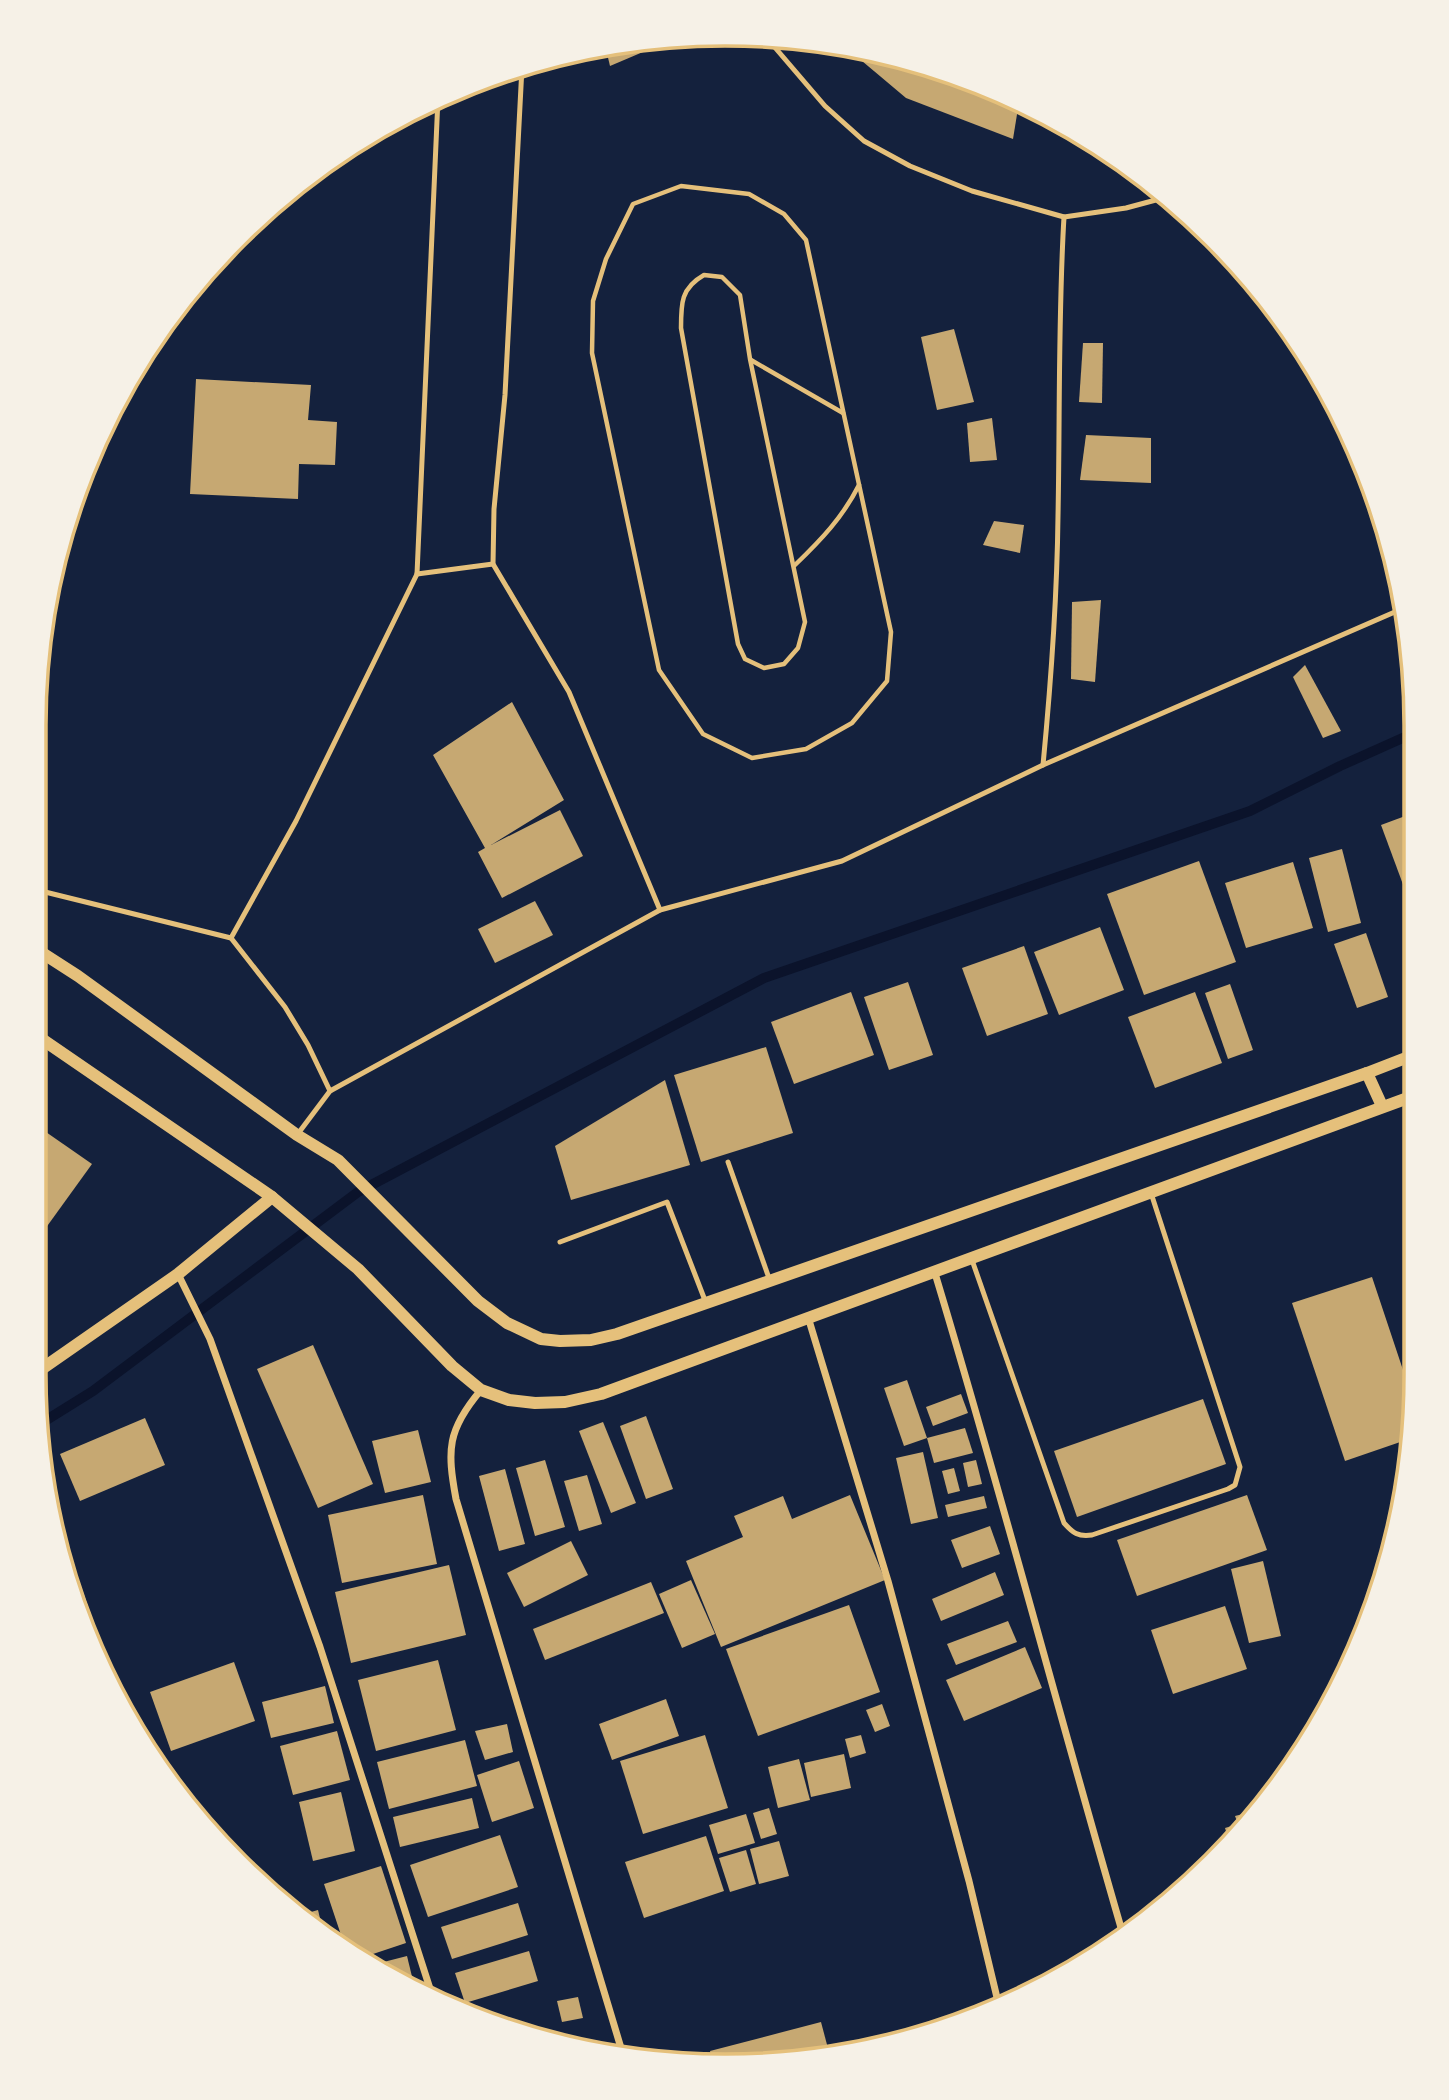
<svg xmlns="http://www.w3.org/2000/svg" width="1449" height="2100" font-family="'Public Sans',sans-serif">
	<style>
		.lines { fill: none; stroke-linecap: round; stroke-linejoin: round }
		.stream { stroke: #0b132b; stroke-width: 10 }
		.building { fill: #c6a872 }
		.path { stroke: #e5c07b; stroke-width: 4.5 }
		.service { stroke: #e5c07b; stroke-width: 5 }
		.minor { stroke: #e5c07b; stroke-width: 7 }
		.tertiary { stroke: #e5c07b; stroke-width: 12 }
		.rim { fill: none; stroke: #e5c07b; stroke-width: 3.5 }
	</style>
	<rect width="100%" height="100%" fill="#14213d"/>
	<g class="lines">
		<!-- stream -->
		<polyline class="stream" points="40,1424 93,1391 358,1192 764,978 1250,811 1340,766 1416,732"/>
	</g>
	<!-- building -->
	<g class="building">
		<polygon points="648,41 650,49 610,66 605,45"/>
		<polygon points="843,45 860,47 920,65 1019,102 1013,139 906,98"/>
		<polygon points="954,329 974,402 937,410 921,337"/>
		<polygon points="1083,343 1103,343 1102,403 1079,402"/>
		<polygon points="196,379 311,385 308,420 337,422 335,465 299,464 298,499 190,494"/>
		<polygon points="992,418 997,460 970,462 967,423"/>
		<polygon points="1086,435 1151,438 1151,483 1080,480"/>
		<polygon points="994,521 1024,525 1020,553 983,545"/>
		<polygon points="1101,600 1095,682 1071,679 1072,602"/>
		<polygon points="1305,665 1341,731 1323,738 1293,677"/>
		<polygon points="512,702 564,800 491,845 560,810 583,856 502,898 478,852 485,848 433,755"/>
		<polygon points="1416,812 1416,895 1408,898 1381,825"/>
		<polygon points="1342,849 1361,923 1328,932 1309,858"/>
		<polygon points="1199,861 1236,962 1144,995 1107,894"/>
		<polygon points="1293,862 1313,928 1246,948 1225,883"/>
		<polygon points="535,901 553,935 495,963 478,929"/>
		<polygon points="1100,927 1124,990 1059,1015 1034,952"/>
		<polygon points="1366,933 1388,997 1357,1008 1334,944"/>
		<polygon points="1024,946 1048,1014 987,1036 962,968"/>
		<polygon points="908,982 933,1055 889,1070 864,997"/>
		<polygon points="1230,984 1253,1050 1228,1059 1205,993"/>
		<polygon points="851,992 874,1055 794,1084 771,1022"/>
		<polygon points="1195,992 1222,1063 1155,1088 1128,1017"/>
		<polygon points="766,1047 793,1133 701,1162 674,1075"/>
		<polygon points="665,1080 690,1165 571,1200 555,1146"/>
		<polygon points="33,1123 92,1164 40,1236 33,1231"/>
		<polygon points="1372,1277 1413,1400 1409,1439 1345,1461 1292,1303"/>
		<polygon points="313,1345 373,1484 318,1508 257,1369"/>
		<polygon points="907,1380 927,1438 904,1446 884,1388"/>
		<polygon points="961,1394 968,1413 933,1426 926,1407"/>
		<polygon points="1203,1399 1226,1464 1077,1517 1054,1451"/>
		<polygon points="646,1416 673,1489 646,1499 620,1426"/>
		<polygon points="145,1418 165,1465 80,1501 60,1454"/>
		<polygon points="603,1422 636,1503 611,1513 579,1431"/>
		<polygon points="965,1428 973,1453 934,1463 927,1438"/>
		<polygon points="418,1430 431,1482 385,1493 372,1441"/>
		<polygon points="923,1452 938,1518 911,1524 896,1458"/>
		<polygon points="545,1460 565,1527 535,1536 516,1468"/>
		<polygon points="976,1460 982,1484 968,1487 963,1463"/>
		<polygon points="954,1468 960,1491 948,1494 942,1471"/>
		<polygon points="505,1469 525,1544 499,1551 479,1476"/>
		<polygon points="587,1475 602,1524 579,1531 564,1481"/>
		<polygon points="423,1495 437,1564 342,1583 328,1515"/>
		<polygon points="850,1495 885,1580 721,1647 686,1561 743,1537 734,1516 783,1496 792,1519"/>
		<polygon points="1247,1495 1267,1550 1137,1596 1117,1540"/>
		<polygon points="984,1496 987,1508 948,1517 945,1505"/>
		<polygon points="990,1526 1000,1554 962,1568 951,1540"/>
		<polygon points="571,1541 588,1575 524,1607 507,1573"/>
		<polygon points="1263,1561 1281,1636 1249,1643 1231,1569"/>
		<polygon points="449,1565 466,1635 351,1663 335,1592"/>
		<polygon points="995,1572 1004,1595 941,1621 932,1599"/>
		<polygon points="691,1580 715,1634 682,1648 659,1594"/>
		<polygon points="651,1582 664,1613 545,1660 533,1629"/>
		<polygon points="849,1605 880,1692 758,1736 726,1649"/>
		<polygon points="1225,1606 1247,1669 1173,1694 1151,1630"/>
		<polygon points="1008,1621 1017,1642 956,1665 947,1644"/>
		<polygon points="1025,1647 1042,1688 964,1721 946,1680"/>
		<polygon points="438,1660 456,1730 376,1751 358,1680"/>
		<polygon points="234,1662 255,1721 171,1751 150,1692"/>
		<polygon points="325,1686 334,1723 271,1738 262,1702"/>
		<polygon points="666,1699 679,1736 612,1760 599,1724"/>
		<polygon points="882,1704 890,1726 875,1732 866,1710"/>
		<polygon points="507,1724 513,1752 485,1760 475,1731"/>
		<polygon points="337,1731 350,1780 293,1795 280,1746"/>
		<polygon points="705,1735 728,1808 643,1834 620,1761"/>
		<polygon points="861,1735 866,1753 850,1758 845,1739"/>
		<polygon points="465,1740 477,1786 389,1809 377,1762"/>
		<polygon points="844,1754 851,1788 811,1797 804,1763"/>
		<polygon points="799,1759 810,1800 778,1808 768,1767"/>
		<polygon points="519,1761 534,1808 492,1822 477,1775"/>
		<polygon points="341,1792 355,1851 313,1861 299,1802"/>
		<polygon points="472,1798 479,1828 400,1847 393,1817"/>
		<polygon points="769,1808 777,1834 761,1839 753,1813"/>
		<polygon points="1258,1810 1230,1844 1225,1828 1238,1824 1235,1816"/>
		<polygon points="746,1814 755,1843 718,1854 709,1825"/>
		<polygon points="500,1835 518,1887 428,1917 410,1865"/>
		<polygon points="706,1836 724,1891 644,1918 625,1862"/>
		<polygon points="779,1841 789,1876 759,1884 750,1849"/>
		<polygon points="746,1850 756,1884 730,1892 719,1858"/>
		<polygon points="381,1866 406,1943 358,1959 346,1950 324,1884"/>
		<polygon points="518,1903 528,1935 452,1959 441,1927"/>
		<polygon points="318,1910 324,1935 297,1916"/>
		<polygon points="529,1951 538,1981 465,2003 455,1973"/>
		<polygon points="407,1956 416,1993 368,1966"/>
		<polygon points="578,1997 583,2018 562,2022 557,2001"/>
		<polygon points="821,2022 830,2056 714,2066 710,2051"/>
	</g>
	<g class="lines">
		<!-- path -->
		<g class="path">
			<polygon points="681,186 749,194 784,214 806,240 891,632 887,681 852,723 806,749 752,758 703,734 659,670 592,353 593,301 606,259 633,204"/>
			<path d="M 704,275 L 722,277 L 740,295 L 750,359 L 805,622 L 798,648 L 784,664 L 764,668 L 745,659 L 738,644 L 681,328 C 681,303 681,288 704,275 Z"/>
			<polyline points="751,360 843,413"/>
			<path d="M 795,565 C 821,540 843,517 859,485"/>
		</g>
		<!-- service -->
		<g class="service">
			<polyline points="766,37 825,106 864,141 910,166 972,191 1064,217 1126,208 1167,197"/>
			<polyline points="522,67 505,395 494,509 493,564 569,692 660,910"/>
			<polyline points="417,574 493,564"/>
			<path d="M 1043,765 C 1051,682 1057,599 1058,516 C 1060,416 1058,317 1064,217"/>
			<polyline points="33,889 231,938 296,821 417,574 438,98"/>
			<polyline points="231,938 285,1007 308,1045 330,1091"/>
			<polyline points="297,1135 330,1091 660,910 842,861 1043,765 1404,608"/>
			<polyline points="728,1162 770,1281"/>
			<polyline points="560,1242 667,1202 706,1303"/>
			<path d="M 972,1260 L 1064,1523 C 1073,1533 1078,1537 1092,1535 L 1228,1489 L 1235,1485 L 1240,1467 L 1151,1193"/>
		</g>
		<!-- minor -->
		<g class="minor">
			<path d="M 934,1270 C 1001,1491 1059,1715 1124,1938"/>
			<polyline points="178,1274 210,1339 320,1647 434,2001"/>
			<polyline points="808,1317 888,1581 969,1881 999,2006"/>
			<path d="M 481,1390 C 447,1430 447,1450 456,1499 L 624,2058"/>
			<polyline points="51,1512 117,1699"/>
		</g>
		<!-- tertiary -->
		<g class="tertiary">
			<polyline points="33,947 78,976 297,1135 338,1160 478,1301 507,1323 541,1339 560,1341 591,1340 617,1334 1367,1073 1416,1054"/>
			<polyline points="33,1033 272,1197 358,1269 452,1366 481,1390 509,1400 535,1403 565,1402 601,1394 1416,1095"/>
			<polyline points="1367,1073 1382,1106"/>
			<polyline points="33,1375 178,1274 272,1197"/>
		</g>
	</g>
	<!-- crop -->
	<path d="M0 0H1449V2100H0ZM725 46H725A679 679 0 0 1 1404 725V1375A679 679 0 0 1 725 2054H725A679 679 0 0 1 46 1375V725A679 679 0 0 1 725 46Z" fill="#f6f1e7" fill-rule="evenodd"/>
	<path class="rim" d="M725 46H725A679 679 0 0 1 1404 725V1375A679 679 0 0 1 725 2054H725A679 679 0 0 1 46 1375V725A679 679 0 0 1 725 46Z"/>
</svg>
